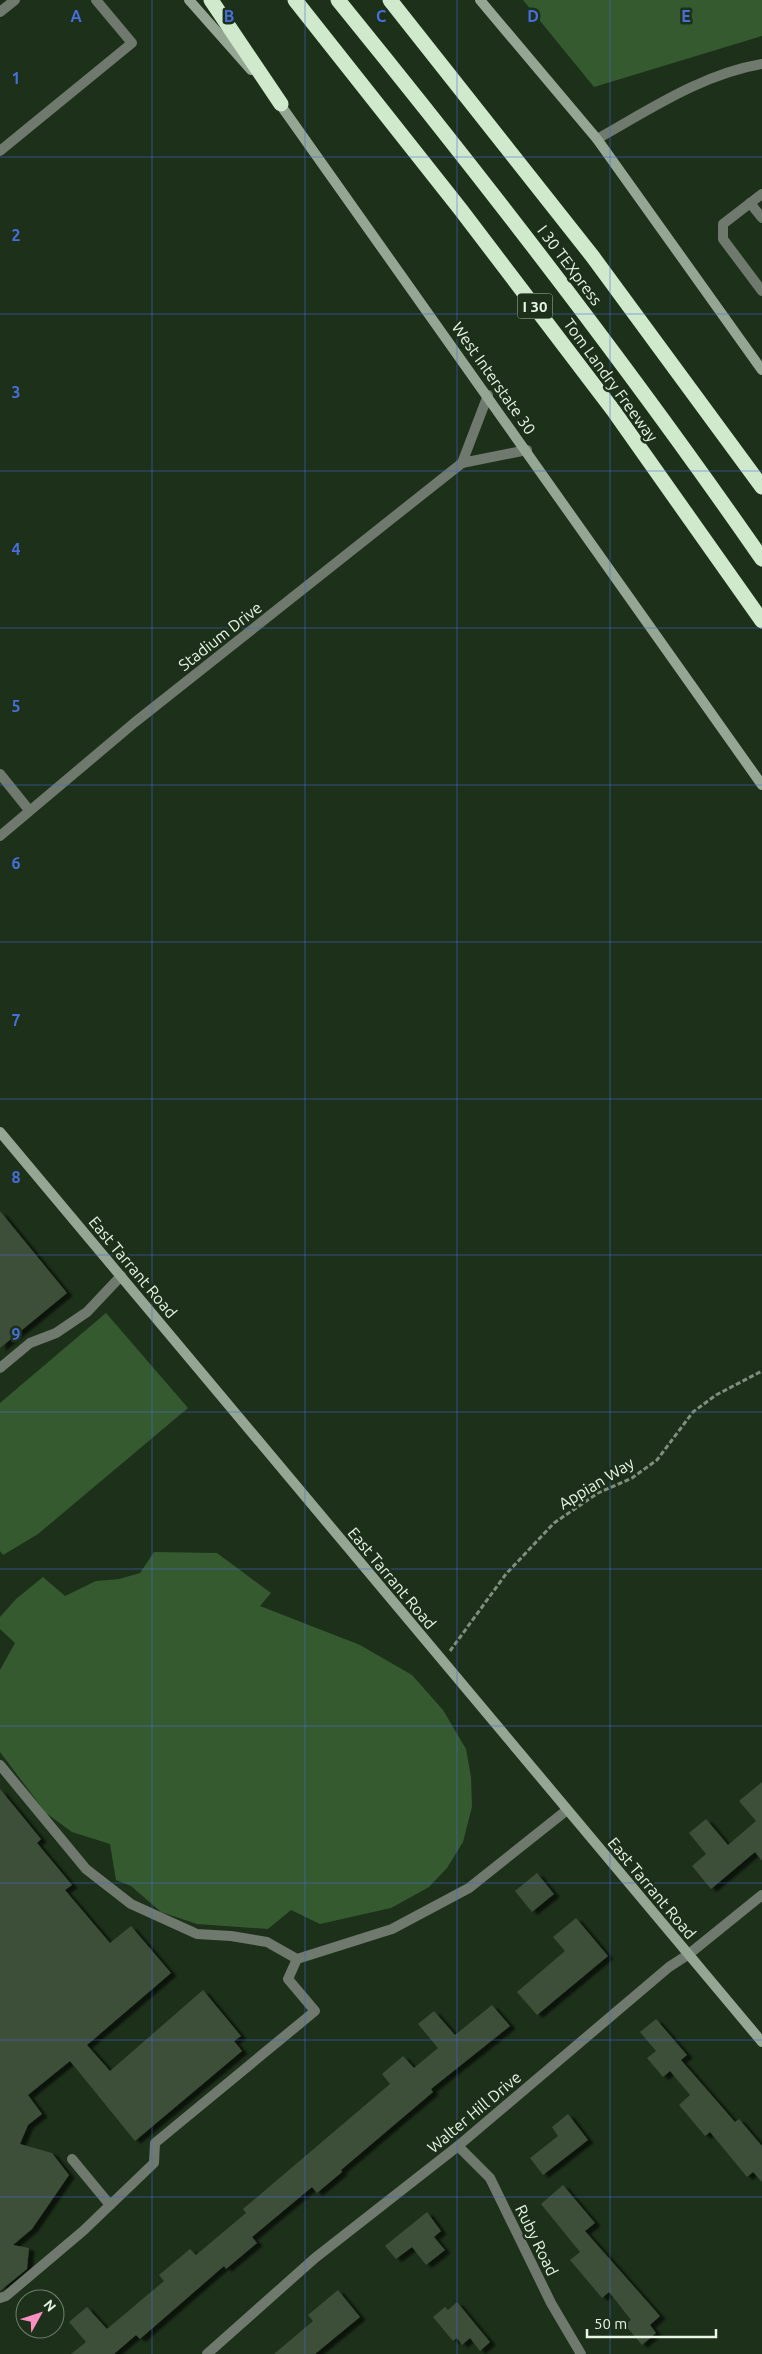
<svg xmlns="http://www.w3.org/2000/svg" width="762" height="2354" font-family="Ubuntu,sans-serif">
	<style>
		.green { fill: #355a2f }
		.building { fill: #3c5038; filter: url(#shadow) }
		.lines { fill: none; stroke-linecap: round; stroke-linejoin: round }
		.path { stroke: #7f8f7c; stroke-width: 3; stroke-dasharray: 5 2.5; stroke-linecap: butt }
		.lane { stroke: #6f796e; stroke-width: 10 }
		.street { stroke: #6f796e; stroke-width: 10 }
		.secondary { stroke: #96a694; stroke-width: 10 }
		.highway { stroke: #d0e8cc; stroke-width: 15 }
		.grid { fill: none; stroke: #466fdb; stroke-width: 1; stroke-opacity: 0.55 }
		.labels { text-anchor: middle; dominant-baseline: central; stroke-width: 5; stroke-linejoin: round; paint-order: stroke }
		.shield { fill: #1d301a; stroke: #acbaaa; stroke-width: 1 }
		.shield-label { font-size: 15px; font-weight: bold; fill: #e9f5e7 }
		.street-label { font-size: 16px; fill: #e9f5e7; stroke: #1d301a }
		.grid-label { font-size: 16px; text-anchor: middle; font-weight: bold; fill: #466fdb; stroke: #1d301a; stroke-width: 5; stroke-linejoin: round; paint-order: stroke }
	</style>
	<defs>
		<filter id="shadow"><feDropShadow dx="5.5" dy="3" stdDeviation="1" flood-color="#0009"/></filter>
	</defs>
	<rect width="100%" height="100%" fill="#1d301a"/>
	<!-- green -->
	<g class="green">
		<polygon points="523,0 762,0 762,36 594,87"/>
		<polygon points="106,1313 188,1408 38,1534 3,1555 0,1551 0,1403"/>
		<polygon points="154,1552 217,1553 271,1593 260,1606 360,1645 412,1675 443,1710 466,1749 471,1777 472,1807 463,1842 447,1868 429,1887 391,1908 320,1924 291,1910 268,1929 197,1924 161,1912 131,1886 116,1880 110,1844 72,1832 46,1813 0,1752 0,1670 15,1643 0,1629 0,1617 16,1599 43,1577 65,1596 96,1581 119,1579 140,1573"/>
	</g>
	<!-- building -->
	<g class="building">
		<polygon points="0,1211 67,1293 0,1348"/>
		<polygon points="762,1782 762,1861 755,1852 711,1889 692,1866 706,1854 689,1833 706,1819 728,1845 756,1821 739,1801"/>
		<polygon points="0,1789 41,1839 37,1843 72,1885 65,1890 110,1943 131,1926 171,1973 87,2045 110,2071 203,1990 241,2036 234,2041 242,2051 135,2141 70,2061 28,2095 42,2114 28,2125 20,2144 52,2153 69,2175 32,2229 13,2245 29,2248 27,2269 0,2291"/>
		<polygon points="537,1873 554,1894 532,1912 515,1891"/>
		<polygon points="576,1918 608,1956 537,2015 517,1992 565,1951 553,1937"/>
		<polygon points="492,2005 510,2026 431,2089 433,2092 341,2170 342,2172 317,2193 312,2187 252,2237 257,2243 226,2269 224,2266 140,2339 136,2335 114,2354 71,2354 86,2342 69,2322 87,2307 107,2329 164,2281 159,2275 190,2249 196,2255 246,2213 243,2209 390,2084 382,2074 403,2056 414,2068 438,2048 418,2024 434,2011 455,2035"/>
		<polygon points="656,2019 687,2055 681,2060 735,2122 739,2119 762,2146 762,2182 753,2172 747,2177 710,2132 705,2136 679,2105 690,2095 670,2071 663,2077 647,2058 656,2051 640,2032"/>
		<polygon points="568,2114 588,2140 543,2175 530,2158 558,2136 552,2127"/>
		<polygon points="563,2185 595,2223 585,2231 660,2316 650,2325 656,2333 642,2345 625,2325 631,2320 609,2292 602,2298 570,2260 580,2252 541,2204"/>
		<polygon points="427,2212 441,2231 434,2237 445,2250 426,2265 412,2247 396,2259 385,2246"/>
		<polygon points="338,2290 360,2317 315,2354 274,2354 313,2321 308,2315"/>
		<polygon points="457,2302 490,2342 480,2351 470,2338 462,2345 457,2338 453,2341 433,2317 445,2307 448,2310"/>
	</g>
	<g class="lines">
		<!-- path -->
		<polyline class="path" points="450,1651 506,1574 554,1523 598,1493 632,1478 657,1460 693,1412 716,1395 762,1371"/>
		<!-- lane -->
		<g class="lane">
			<polyline points="0,12 15,0"/>
			<polyline points="0,151 132,43 96,0"/>
			<polyline points="762,194 723,224 723,239 762,291"/>
			<polyline points="750,203 762,218"/>
			<polyline points="0,774 29,810"/>
			<polyline points="0,1368 30,1343 56,1333 87,1312 121,1276"/>
			<polyline points="0,1765 86,1869 131,1904 197,1934 231,1936 267,1942 297,1959 392,1929 469,1888 567,1810"/>
			<polyline points="72,2159 110,2205"/>
			<polyline points="0,2298 6,2296 83,2231 154,2163 155,2143 315,2011 288,1979 297,1959"/>
		</g>
		<!-- street -->
		<g class="street">
			<path d="M 597,139 C 649,110 702,74 762,64"/>
			<polyline points="488,395 462,463 527,450"/>
			<polyline points="0,836 134,723 462,463"/>
			<polyline points="458,2146 490,2178 551,2303 581,2354"/>
			<polyline points="207,2354 315,2258 458,2146 669,1967 689,1954 762,1895"/>
		</g>
		<!-- secondary -->
		<g class="secondary">
			<polyline points="189,0 251,70"/>
			<polyline points="480,0 597,139 762,370"/>
			<polyline points="277,100 762,785"/>
			<polyline points="0,1132 762,2042"/>
		</g>
		<!-- highway -->
		<g class="highway">
			<polyline points="211,0 281,104"/>
			<polyline points="295,0 461,210 613,410 762,621"/>
			<path d="M 338,0 C 486,182 629,367 762,559"/>
			<polyline points="390,0 593,257 762,487"/>
		</g>
	</g>
	<!-- grid -->
	<path class="grid" d="M 152,0 L 152,2354M 305,0 L 305,2354M 457,0 L 457,2354M 610,0 L 610,2354M 0,157 L 762,157M 0,314 L 762,314M 0,471 L 762,471M 0,628 L 762,628M 0,785 L 762,785M 0,942 L 762,942M 0,1099 L 762,1099M 0,1255 L 762,1255M 0,1412 L 762,1412M 0,1569 L 762,1569M 0,1726 L 762,1726M 0,1883 L 762,1883M 0,2040 L 762,2040M 0,2197 L 762,2197"/>
	<g class="labels">
		<!-- shield labels -->
		<rect class="shield" x="517.5" y="293.5" width="35" height="25" rx="4"/>
		<g class="shield-label">
			<text x="535" y="306">I 30</text>
		</g>
		<!-- street labels -->
		<g class="street-label">
			<text transform="translate(570 265) rotate(53)">I 30 TEXpress</text>
			<text transform="translate(494 378) rotate(55)">West Interstate 30</text>
			<text transform="translate(611 380) rotate(54)">Tom Landry Freeway</text>
			<text transform="translate(220 636) rotate(-38)">Stadium Drive</text>
			<text transform="translate(133 1267) rotate(50)">East Tarrant Road</text>
			<text transform="translate(596 1483) rotate(-31)">Appian Way</text>
			<text transform="translate(392 1578) rotate(50)">East Tarrant Road</text>
			<text transform="translate(652 1888) rotate(50)">East Tarrant Road</text>
			<text transform="translate(474 2112) rotate(-40)">Walter Hill Drive</text>
			<text transform="translate(537 2240) rotate(64)">Ruby Road</text>
		</g>
	</g>
	<g class="grid-label">
		<text x="76" y="22">A</text>
		<text x="229" y="22">B</text>
		<text x="381" y="22">C</text>
		<text x="533" y="22">D</text>
		<text x="686" y="22">E</text>
		<text x="16" y="84">1</text>
		<text x="16" y="241">2</text>
		<text x="16" y="398">3</text>
		<text x="16" y="555">4</text>
		<text x="16" y="712">5</text>
		<text x="16" y="869">6</text>
		<text x="16" y="1026">7</text>
		<text x="16" y="1183">8</text>
		<text x="16" y="1340">9</text>
	</g>
	<!-- north arrow -->
	<g transform="translate(40 2314) rotate(50)"><circle r="24" fill="#1d301a" stroke="#6f7f6c"/>
	<path d="M0-4L9 19L0 12L-9 19Z" fill="#fc8fc2"/>
	<text y="-8" font-size="14" font-weight="bold" text-anchor="middle" fill="#e9f5e7">N</text>
	</g>
	<!-- scale -->
	<path d="M587 2329v8h129v-8" fill="none" stroke="#e9f5e7" stroke-width="2.5"/>
	<text x="594" y="2329" font-size="15" fill="#e9f5e7" stroke="#1d301a" stroke-width="4" paint-order="stroke">50 m</text>
</svg>
